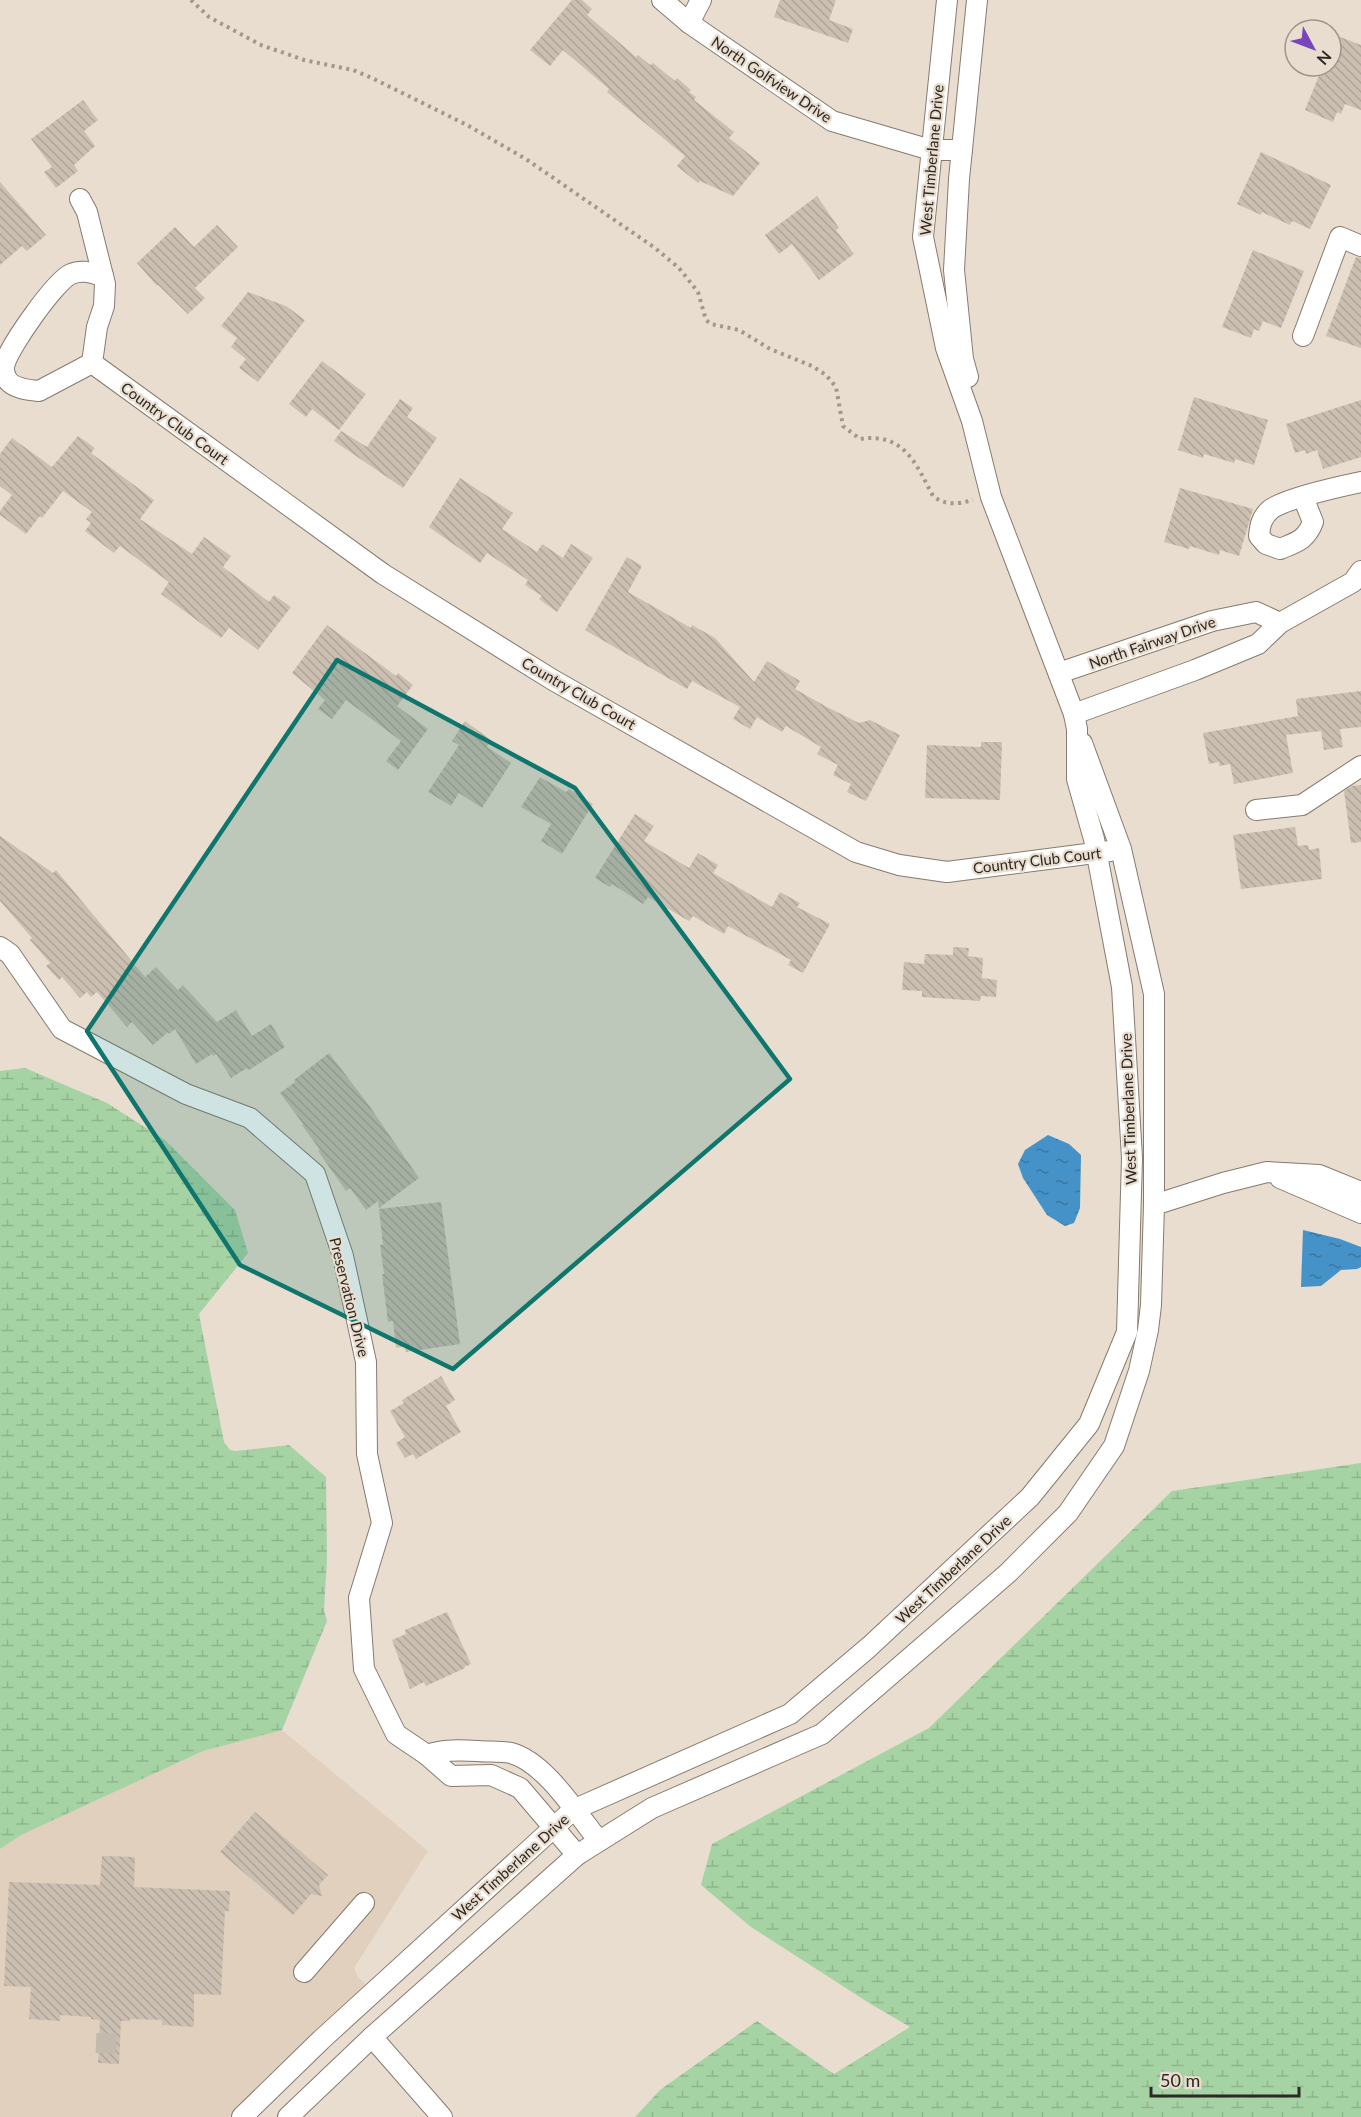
<svg xmlns="http://www.w3.org/2000/svg" width="1361" height="2117" font-family="Lato,sans-serif">
	<style>
		.built { fill: #e1d0bd }
		.wetland { fill: url(#wetland-marsh) }
		.water { fill: url(#water-ripples) }
		.building { fill: url(#building-back-hatch) }
		.lines { fill: none; stroke-linecap: round; stroke-linejoin: round }
		.minor-tunnel { stroke: #c3b9ad; stroke-width: 20; stroke-dasharray: 20 10; stroke-linecap: butt }
		.minor-casing { stroke: #867b6e; stroke-width: 22 }
		.path { stroke: #a0978d; stroke-width: 4; stroke-dasharray: 3 4.5; stroke-linecap: butt }
		.minor { stroke: #fff; stroke-width: 20 }
		.marked { fill: #0f766e; fill-opacity: 0.2; stroke: #0f766e; stroke-width: 4.5; stroke-linejoin: round }
		.labels { text-anchor: middle; dominant-baseline: central; stroke-width: 4.5; stroke-linejoin: round; paint-order: stroke }
		.street-label { font-size: 15px; fill: #2d2823; stroke: #e9ddcf }
	</style>
	<defs>
		<pattern id="wetland-marsh" width="20" height="14" patternUnits="userSpaceOnUse" patternTransform="scale(1.5)"><rect width="20" height="14" fill="#a5d3a4"/><path d="M1 5h8M5 5V1M11 12h8M15 12V8" fill="none" stroke="#8eb58d"/></pattern>
		<pattern id="water-ripples" width="26" height="14" patternUnits="userSpaceOnUse" patternTransform="scale(1.5)"><rect width="26" height="14" fill="#4492c7"/><path d="M2 4q2-2 4 0t4 0M15 11q2-2 4 0t4 0" fill="none" stroke="#3977a1"/></pattern>
		<pattern id="building-back-hatch" width="6" height="6" patternUnits="userSpaceOnUse" patternTransform="scale(1.5)"><rect width="6" height="6" fill="#cbbfb1"/><path d="M-1 5l2 2M0 0l6 6M5-1l2 2" fill="none" stroke="#afa498"/></pattern>
	</defs>
	<rect width="100%" height="100%" fill="#e9ddcf"/>
	<!-- built -->
	<polygon class="built" points="282,1730 428,1851 354,1968 358,1977 377,1995 228,2117 0,2117 0,1849 20,1835 203,1751"/>
	<!-- wetland -->
	<g class="wetland">
		<polygon points="25,1068 107,1103 165,1140 235,1210 248,1253 199,1314 224,1442 230,1450 236,1451 289,1445 326,1477 327,1559 324,1610 327,1621 282,1730 203,1751 21,1835 0,1849 0,1071"/>
		<polygon points="1361,1463 1361,2117 635,2117 660,2090 757,2021 834,2074 910,2027 869,2003 751,1927 701,1885 712,1844 929,1728 1172,1491"/>
	</g>
	<!-- water -->
	<g class="water">
		<polygon points="1048,1135 1069,1144 1081,1155 1080,1208 1074,1223 1065,1226 1047,1215 1023,1178 1018,1164 1025,1150"/>
		<polygon points="1303,1230 1340,1239 1361,1247 1361,1267 1357,1269 1341,1270 1321,1286 1301,1287"/>
	</g>
	<!-- building -->
	<g class="building">
		<polygon points="572,0 582,0 592,9 587,15 636,57 638,55 650,65 653,63 675,81 677,78 691,90 689,92 696,97 694,100 734,132 729,138 760,163 733,196 700,181 698,183 677,166 685,156 607,92 609,89 563,50 550,66 530,50"/>
		<polygon points="780,0 836,0 829,20 853,29 848,43 774,17"/>
		<polygon points="1335,35 1361,45 1361,110 1345,104 1341,114 1337,112 1333,122 1305,110 1323,66 1331,66 1331,45"/>
		<polygon points="83,100 98,120 84,131 95,146 74,165 78,171 56,188 44,172 52,167 31,139"/>
		<polygon points="1261,152 1331,185 1310,229 1292,221 1290,225 1262,212 1261,215 1237,204"/>
		<polygon points="0,182 46,235 27,251 22,246 0,265"/>
		<polygon points="817,196 839,228 836,230 854,254 819,280 792,244 779,254 765,235"/>
		<polygon points="217,225 238,247 195,288 205,298 188,314 158,285 157,286 137,263 175,227 194,247"/>
		<polygon points="1253,250 1304,271 1281,328 1263,321 1259,331 1254,329 1251,338 1222,327"/>
		<polygon points="1356,257 1361,258 1361,348 1326,336"/>
		<polygon points="248,292 286,306 305,320 258,382 239,368 246,359 231,347 237,338 221,326"/>
		<polygon points="322,361 366,394 339,430 312,409 306,417 289,404"/>
		<polygon points="1194,397 1268,420 1254,465 1235,459 1234,463 1204,454 1203,458 1178,450"/>
		<polygon points="400,399 413,408 407,417 437,438 403,488 334,441 341,431 367,447"/>
		<polygon points="1361,400 1361,457 1323,469 1317,450 1306,454 1305,450 1295,453 1286,424"/>
		<polygon points="78,436 95,448 91,453 154,500 140,519 192,554 204,537 231,556 223,567 269,602 274,595 291,607 258,650 229,628 221,638 161,594 169,582 120,546 114,553 85,531 91,523 86,519 92,512 63,491 42,518 40,516 26,534 0,515 0,511 12,495 0,486 0,454 12,438 52,467"/>
		<polygon points="460,478 513,513 502,529 537,552 542,544 563,558 571,544 593,558 557,612 539,599 542,596 525,585 528,580 487,553 480,563 429,527"/>
		<polygon points="1180,488 1253,509 1239,556 1220,550 1219,555 1190,546 1189,549 1164,542"/>
		<polygon points="627,557 642,566 628,592 691,628 692,625 715,638 754,682 767,661 800,681 795,689 825,706 859,723 870,720 900,735 866,801 847,792 851,784 833,775 838,765 817,754 821,747 786,726 782,732 757,717 750,729 733,719 740,707 692,681 687,689 585,630"/>
		<polygon points="327,625 396,676 398,673 413,685 397,706 428,729 398,770 386,761 401,741 346,700 332,719 318,709 325,700 292,673"/>
		<polygon points="1361,691 1361,727 1340,729 1343,747 1324,750 1321,731 1286,735 1293,773 1234,784 1230,764 1219,766 1219,762 1209,764 1203,733 1298,716 1296,699"/>
		<polygon points="465,721 491,740 487,747 511,763 482,808 459,793 451,806 428,792 459,745 452,741"/>
		<polygon points="981,742 1002,742 1000,800 925,798 927,745 981,747"/>
		<polygon points="540,777 566,792 569,789 593,804 562,854 541,841 551,824 521,807"/>
		<polygon points="1361,785 1361,842 1351,843 1344,791 1352,786"/>
		<polygon points="635,814 654,826 644,841 689,868 698,853 718,865 713,873 772,907 780,892 800,903 797,907 830,924 803,973 788,965 791,960 728,926 724,934 693,916 689,921 648,897 643,904 612,884 610,887 595,878"/>
		<polygon points="1295,827 1298,846 1308,845 1309,850 1319,848 1322,879 1241,889 1233,835"/>
		<polygon points="0,836 53,873 56,870 145,977 156,967 178,990 183,985 217,1022 236,1010 252,1036 271,1024 285,1047 249,1070 247,1068 231,1078 216,1054 213,1056 212,1054 196,1064 175,1029 169,1034 168,1032 153,1045 132,1022 127,1027 97,992 91,997 87,992 80,998 62,977 59,980 46,966 50,963 30,940 32,938 0,901"/>
		<polygon points="953,947 969,948 968,956 983,958 982,978 997,980 996,997 981,996 980,1001 922,997 922,991 902,990 904,962 924,964 925,954 953,955"/>
		<polygon points="329,1053 368,1104 419,1178 379,1208 378,1201 366,1210 350,1188 346,1191 318,1151 320,1150 302,1125 303,1124 280,1093 295,1082 294,1080"/>
		<polygon points="441,1202 460,1344 406,1352 405,1346 396,1348 393,1321 388,1322 382,1274 384,1274 380,1245 383,1245 379,1209"/>
		<polygon points="441,1376 455,1400 446,1406 461,1432 416,1459 413,1454 405,1458 396,1443 405,1437 390,1411 404,1403 402,1400"/>
		<polygon points="447,1612 471,1664 464,1667 465,1668 426,1686 424,1682 410,1689 392,1640 406,1634 405,1630"/>
		<polygon points="255,1812 328,1875 319,1885 322,1896 311,1894 293,1915 220,1852"/>
		<polygon points="102,1856 135,1857 134,1887 230,1891 229,1911 225,1911 221,1995 194,1994 194,2027 162,2025 162,2020 130,2019 130,2021 121,2021 119,2064 98,2063 100,2020 91,2019 91,2017 60,2015 60,2021 29,2019 31,1987 4,1986 9,1882 100,1885"/>
	</g>
	<g class="lines">
		<!-- minor-tunnel -->
		<polyline class="minor-tunnel" points="96,2043 120,2044"/>
		<defs>
			<g id="minor">
				<polyline points="662,0 689,23 832,121 931,150 962,150"/>
				<polyline points="689,23 701,0"/>
				<polyline points="80,199 87,212 105,284 104,306 97,327 92,363"/>
				<polyline points="1303,336 1340,237 1361,246"/>
				<polyline points="92,363 383,574 553,680 856,852 899,865 947,872 1110,851"/>
				<path d="M 92,363 L 39,391 C 28,390 10,388 6,377 C 4,373 3,368 5,363 C 10,346 55,281 71,274 C 82,269 92,273 103,276"/>
				<polyline points="968,377 963,359 954,270 959,179 977,0"/>
				<path d="M 1303,497 L 1313,522 C 1306,540 1297,542 1280,549 L 1266,544 L 1259,536 C 1260,526 1261,518 1270,510 C 1283,499 1342,486 1361,482"/>
				<polyline points="1059,673 1212,621 1256,612 1280,623"/>
				<polyline points="1074,714 1195,670 1258,644 1280,623 1353,582 1361,571"/>
				<polyline points="1256,810 1302,805 1361,766"/>
				<polyline points="0,947 10,954 62,1029 186,1094 250,1118 315,1174 343,1256 366,1362 367,1454 382,1523 359,1598 364,1669 396,1734 427,1755 451,1776 491,1775 520,1788 577,1855"/>
				<polyline points="1280,1178 1361,1213"/>
				<polyline points="1154,1205 1223,1183 1267,1172 1319,1175 1361,1192"/>
				<path d="M 427,1755 C 442,1749 462,1750 478,1751 C 488,1752 501,1751 511,1753 C 545,1762 577,1814 599,1841"/>
				<polyline points="304,1972 364,1903"/>
				<polyline points="372,2037 442,2117"/>
				<polyline points="242,2117 321,2040 573,1810 790,1714 869,1647 1030,1497 1089,1424 1127,1332 1132,1158 1122,987 1094,839 1077,779 1077,729 1074,714 991,497 972,421 946,348 923,237 947,0"/>
				<polyline points="288,2117 372,2037 577,1855 652,1808 822,1734 1008,1573 1068,1513 1114,1446 1139,1371 1148,1330 1151,1305 1154,1205 1154,994 1121,849 1082,743"/>
			</g>
		</defs>
		<!-- minor casing -->
		<use href="#minor" class="minor-casing"/>
		<!-- path -->
		<path class="path" d="M 191,0 L 209,17 L 261,45 L 304,60 L 353,70 L 372,78 L 467,125 L 526,159 L 655,248 L 679,268 L 698,292 L 706,320 L 711,324 L 739,330 L 770,349 L 812,366 L 826,375 L 836,387 L 843,426 L 860,439 C 904,432 916,464 933,496 C 945,506 959,504 973,500"/>
		<!-- minor -->
		<use href="#minor" class="minor"/>
	</g>
	<!-- marked area -->
	<path class="marked" d="M 337,660 L 575,788 L 790,1079 L 453,1369 L 240,1265 L 87,1031 Z"/>
	<g class="labels">
		<!-- street labels -->
		<g class="street-label">
			<text transform="translate(772 79) rotate(34)">North Golfview Drive</text>
			<text transform="translate(931 160) rotate(-85)">West Timberlane Drive</text>
			<text transform="translate(175 423) rotate(36)">Country Club Court</text>
			<text transform="translate(1152 642) rotate(-19)">North Fairway Drive</text>
			<text transform="translate(579 693) rotate(30)">Country Club Court</text>
			<text transform="translate(1037 860) rotate(-7)">Country Club Court</text>
			<text transform="translate(1128 1109) rotate(-92)">West Timberlane Drive</text>
			<text transform="translate(350 1297) rotate(76)">Preservation Drive</text>
			<text transform="translate(953 1569) rotate(-43)">West Timberlane Drive</text>
			<text transform="translate(510 1867) rotate(-42)">West Timberlane Drive</text>
		</g>
	</g>
	<!-- north arrow -->
	<g transform="translate(1313 48) rotate(131)"><circle r="28" fill="#e9ddcf" stroke="#9e958a" stroke-width="1.5"/>
	<path d="M0-4.5L10 22L0 15L-10 22Z" fill="#7945bd"/>
	<text y="-9" font-size="16" font-weight="bold" text-anchor="middle" fill="#2d2823">N</text>
	</g>
	<!-- scale -->
	<path d="M1151 2087v9h148v-9" fill="none" stroke="#2d2823" stroke-width="3"/>
	<text x="1160" y="2087" font-size="18" fill="#2d2823" stroke="#e9ddcf" stroke-width="4.5" paint-order="stroke">50 m</text>
</svg>
